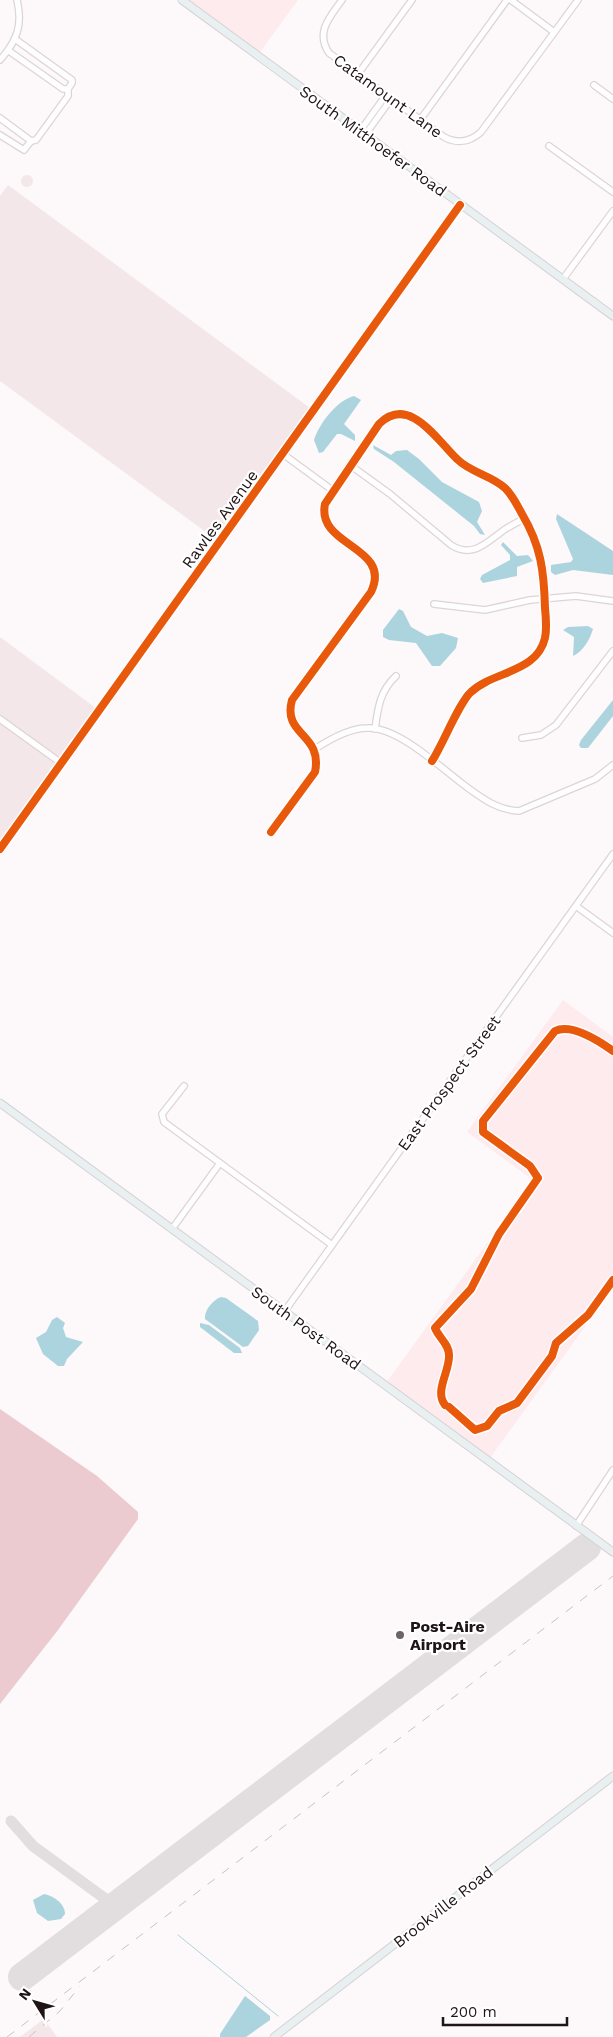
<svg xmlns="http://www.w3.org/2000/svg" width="613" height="2037" font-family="'Work Sans',sans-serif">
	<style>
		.built { fill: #f3e7e9 }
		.green { fill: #feebee }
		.forest { fill: #ebcbd0 }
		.water { fill: #acd4de }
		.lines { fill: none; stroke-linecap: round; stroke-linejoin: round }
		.stream { stroke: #acd4de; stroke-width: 1 }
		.taxiway { stroke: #e2dedf; stroke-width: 11 }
		.runway { stroke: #e2dedf; stroke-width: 28 }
		.minor-casing { stroke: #ddd4d6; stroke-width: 8 }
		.major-casing { stroke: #d6d2d3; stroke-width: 9 }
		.minor { stroke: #fffefe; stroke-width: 5.5 }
		.major { stroke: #e9f0f2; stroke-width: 7 }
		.rail { stroke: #c7c4c5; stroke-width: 1; stroke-dasharray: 9 9; stroke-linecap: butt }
		.cycleway-casing { stroke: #fff; stroke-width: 11 }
		.cycleway { stroke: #e8590c; stroke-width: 8 }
		.poi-dot { fill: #6d6465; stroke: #fff; stroke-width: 2 }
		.labels { text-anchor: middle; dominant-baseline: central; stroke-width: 4.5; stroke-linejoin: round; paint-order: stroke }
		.street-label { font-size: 16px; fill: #1f1416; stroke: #fff }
		.poi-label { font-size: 16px; font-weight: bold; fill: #1f1416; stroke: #fff; text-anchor: start }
	</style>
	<rect width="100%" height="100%" fill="#fdf8f9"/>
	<!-- built -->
	<g class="built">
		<circle cx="27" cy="181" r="6"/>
		<polygon points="8,185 310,408 214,538 0,381 0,196"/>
		<polygon points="0,637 97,709 0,840"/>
		<polygon points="44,2019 57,2037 20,2037"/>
	</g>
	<!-- green -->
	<g class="green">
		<polygon points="181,0 298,0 257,56"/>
		<polygon points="563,1000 613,1037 613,1288 490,1458 386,1383 533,1180 467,1132"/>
	</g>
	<!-- forest -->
	<polygon class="forest" points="0,1409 97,1476 138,1512 138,1519 58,1630 0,1704"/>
	<!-- water -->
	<g class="water">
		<path d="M 354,396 L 361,400 L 344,424 L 355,435 L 355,441 L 341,434 L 337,434 L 323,452 L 319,453 L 314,440 C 319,424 337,400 354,396 Z"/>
		<polygon points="373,445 391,455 396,451 407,450 419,459 442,482 479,502 482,511 477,522 485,535 480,534 474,526 394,462 374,449"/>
		<polygon points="557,514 613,551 613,575 573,570 555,575 551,572 551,565 571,562 573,559 556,519"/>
		<polygon points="503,542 517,556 528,555 533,561 517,567 517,576 483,583 480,579 482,575 510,560 510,555 501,545"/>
		<polygon points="399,609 403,611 411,627 427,636 442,633 458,638 456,648 440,666 432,666 416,643 389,640 383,637 383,630"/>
		<path d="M 588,626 L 593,629 C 590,639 583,652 573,656 L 574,637 L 563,630 L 568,627 Z"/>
		<polygon points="613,700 613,716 588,748 581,748 579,745 581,740"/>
		<path d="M 221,1297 L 226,1298 L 258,1321 L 259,1330 L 248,1346 L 243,1347 L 205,1319 C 204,1310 213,1300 221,1297 Z"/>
		<polygon points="57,1317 65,1323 63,1328 66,1337 83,1342 67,1359 64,1366 58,1366 43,1354 36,1338 46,1332 52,1320"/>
		<polygon points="200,1323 209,1325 240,1348 242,1353 234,1353 200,1327"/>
		<path d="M 44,1894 C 54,1896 65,1904 65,1914 L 61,1919 L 48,1921 L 37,1913 L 33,1900 Z"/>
		<polygon points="245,1996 270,2016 270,2020 246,2037 220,2037 220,2034"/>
	</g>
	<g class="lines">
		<!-- stream -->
		<polyline class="stream" points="178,1935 278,2016"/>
		<!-- taxiway -->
		<polyline class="taxiway" points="11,1821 33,1846 111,1903 120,1903"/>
		<!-- runway -->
		<polyline class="runway" points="22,1977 587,1547"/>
		<defs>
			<g id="minor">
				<path d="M 342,0 C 330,17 315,32 329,53 L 444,137 C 457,144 470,142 481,132 L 578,0"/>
				<polyline points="511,0 554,32"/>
				<polyline points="9,51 63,89 68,89 72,83 72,80 15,39"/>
				<path d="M 0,60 C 17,41 23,25 17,0"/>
				<polyline points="358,74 412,0"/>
				<polyline points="594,85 613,99"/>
				<polyline points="0,118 31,141 36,140 68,96 68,89"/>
				<polyline points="420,120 507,0"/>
				<polyline points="360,131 386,95"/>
				<polyline points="0,135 24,150 31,141"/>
				<polyline points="365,135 391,99"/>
				<polyline points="549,146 613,192"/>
				<polyline points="563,279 613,211"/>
				<polyline points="283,454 332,490"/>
				<path d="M 350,465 L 390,494 L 451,545 C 473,559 487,542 504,530 C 510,526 518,522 525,518"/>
				<polyline points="434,604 485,610 530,600 576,596 613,601"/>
				<polyline points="0,719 61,763"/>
				<path d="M 375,729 C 378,707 380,691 396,676"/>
				<polyline points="522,738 541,735 556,725 613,651"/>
				<path d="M 315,749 C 330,739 349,728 368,728 C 399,727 443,770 468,788 C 485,800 498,810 519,811 L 595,779 L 613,765"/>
				<path d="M 271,832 L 315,772 C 323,733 282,736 292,700 L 371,592 C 393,546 316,547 325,504 L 379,424 C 409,394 437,440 457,459 C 471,473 491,475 505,488 C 513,496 517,505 522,514 C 541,546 544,571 545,608 C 546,618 547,629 545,638 C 537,673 493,671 471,692 C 460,701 442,746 432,761"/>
				<polyline points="0,849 460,205"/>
				<polyline points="576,906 613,933"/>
				<polyline points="184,1086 162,1114 164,1122 332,1245"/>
				<polyline points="172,1229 220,1163"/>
				<polyline points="284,1312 613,854"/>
				<polyline points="576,1526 613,1470"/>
			</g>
			<g id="major">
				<polyline points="182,0 613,316"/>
				<polyline points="0,1103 613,1552"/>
				<polyline points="274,2037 613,1776"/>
			</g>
		</defs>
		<!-- minor casing -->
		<use href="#minor" class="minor-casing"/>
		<!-- major casing -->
		<use href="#major" class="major-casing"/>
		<!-- minor -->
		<use href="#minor" class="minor"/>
		<!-- major -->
		<use href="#major" class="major"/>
		<!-- rail -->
		<g class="rail">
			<polyline points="7,2037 613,1576"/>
			<polyline points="29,2037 60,2011 80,1986"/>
		</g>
		<defs>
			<g id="cycleway">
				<path d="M 271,832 L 315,772 C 323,733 282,736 292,700 L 371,592 C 393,546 316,547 325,504 L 379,424 C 409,394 437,440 457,459 C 471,473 491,475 505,488 C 513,496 517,505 522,514 C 541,546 544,571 545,608 C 546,618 547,629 545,638 C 537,673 493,671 471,692 C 460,701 442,746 432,761"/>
				<polyline points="0,849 460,205"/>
				<path d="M 445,1405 C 434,1391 450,1371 449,1355 C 449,1344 439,1338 435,1328 L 471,1289 L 499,1234 L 538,1178 L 530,1166 L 483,1132 L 483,1121 L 555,1031 C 572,1023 599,1041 613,1051"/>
				<polyline points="449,1407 475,1430 487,1426 499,1411 517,1403 552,1356 556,1343 588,1315 613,1280"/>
			</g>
		</defs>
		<!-- cycleway casing -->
		<use href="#cycleway" class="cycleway-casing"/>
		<!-- cycleway -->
		<use href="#cycleway" class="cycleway"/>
	</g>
	<!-- markers -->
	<circle class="poi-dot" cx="400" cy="1635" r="5"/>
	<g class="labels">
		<!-- street labels -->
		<g class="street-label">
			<text transform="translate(388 96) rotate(36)">Catamount Lane</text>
			<text transform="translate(373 141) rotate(36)">South Mitthoefer Road</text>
			<text transform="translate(220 519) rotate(-54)">Rawles Avenue</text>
			<text transform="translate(449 1083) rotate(-54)">East Prospect Street</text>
			<text transform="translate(306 1328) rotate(36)">South Post Road</text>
			<text transform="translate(443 1907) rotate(-38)">Brookville Road</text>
		</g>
		<!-- poi labels -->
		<g class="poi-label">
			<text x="410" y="1626">Post-Aire<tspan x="410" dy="18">Airport</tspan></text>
		</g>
	</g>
	<!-- north arrow -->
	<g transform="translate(35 2002) rotate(307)" stroke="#ffffff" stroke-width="4" paint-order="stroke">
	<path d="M0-4L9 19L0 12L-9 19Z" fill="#1f1416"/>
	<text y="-8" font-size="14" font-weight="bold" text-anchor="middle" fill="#1f1416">N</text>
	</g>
	<!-- scale -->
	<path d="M443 2017v8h124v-8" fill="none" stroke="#1f1416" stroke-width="2.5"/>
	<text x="450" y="2017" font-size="15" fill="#1f1416" stroke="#ffffff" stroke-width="4" paint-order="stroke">200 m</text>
</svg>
